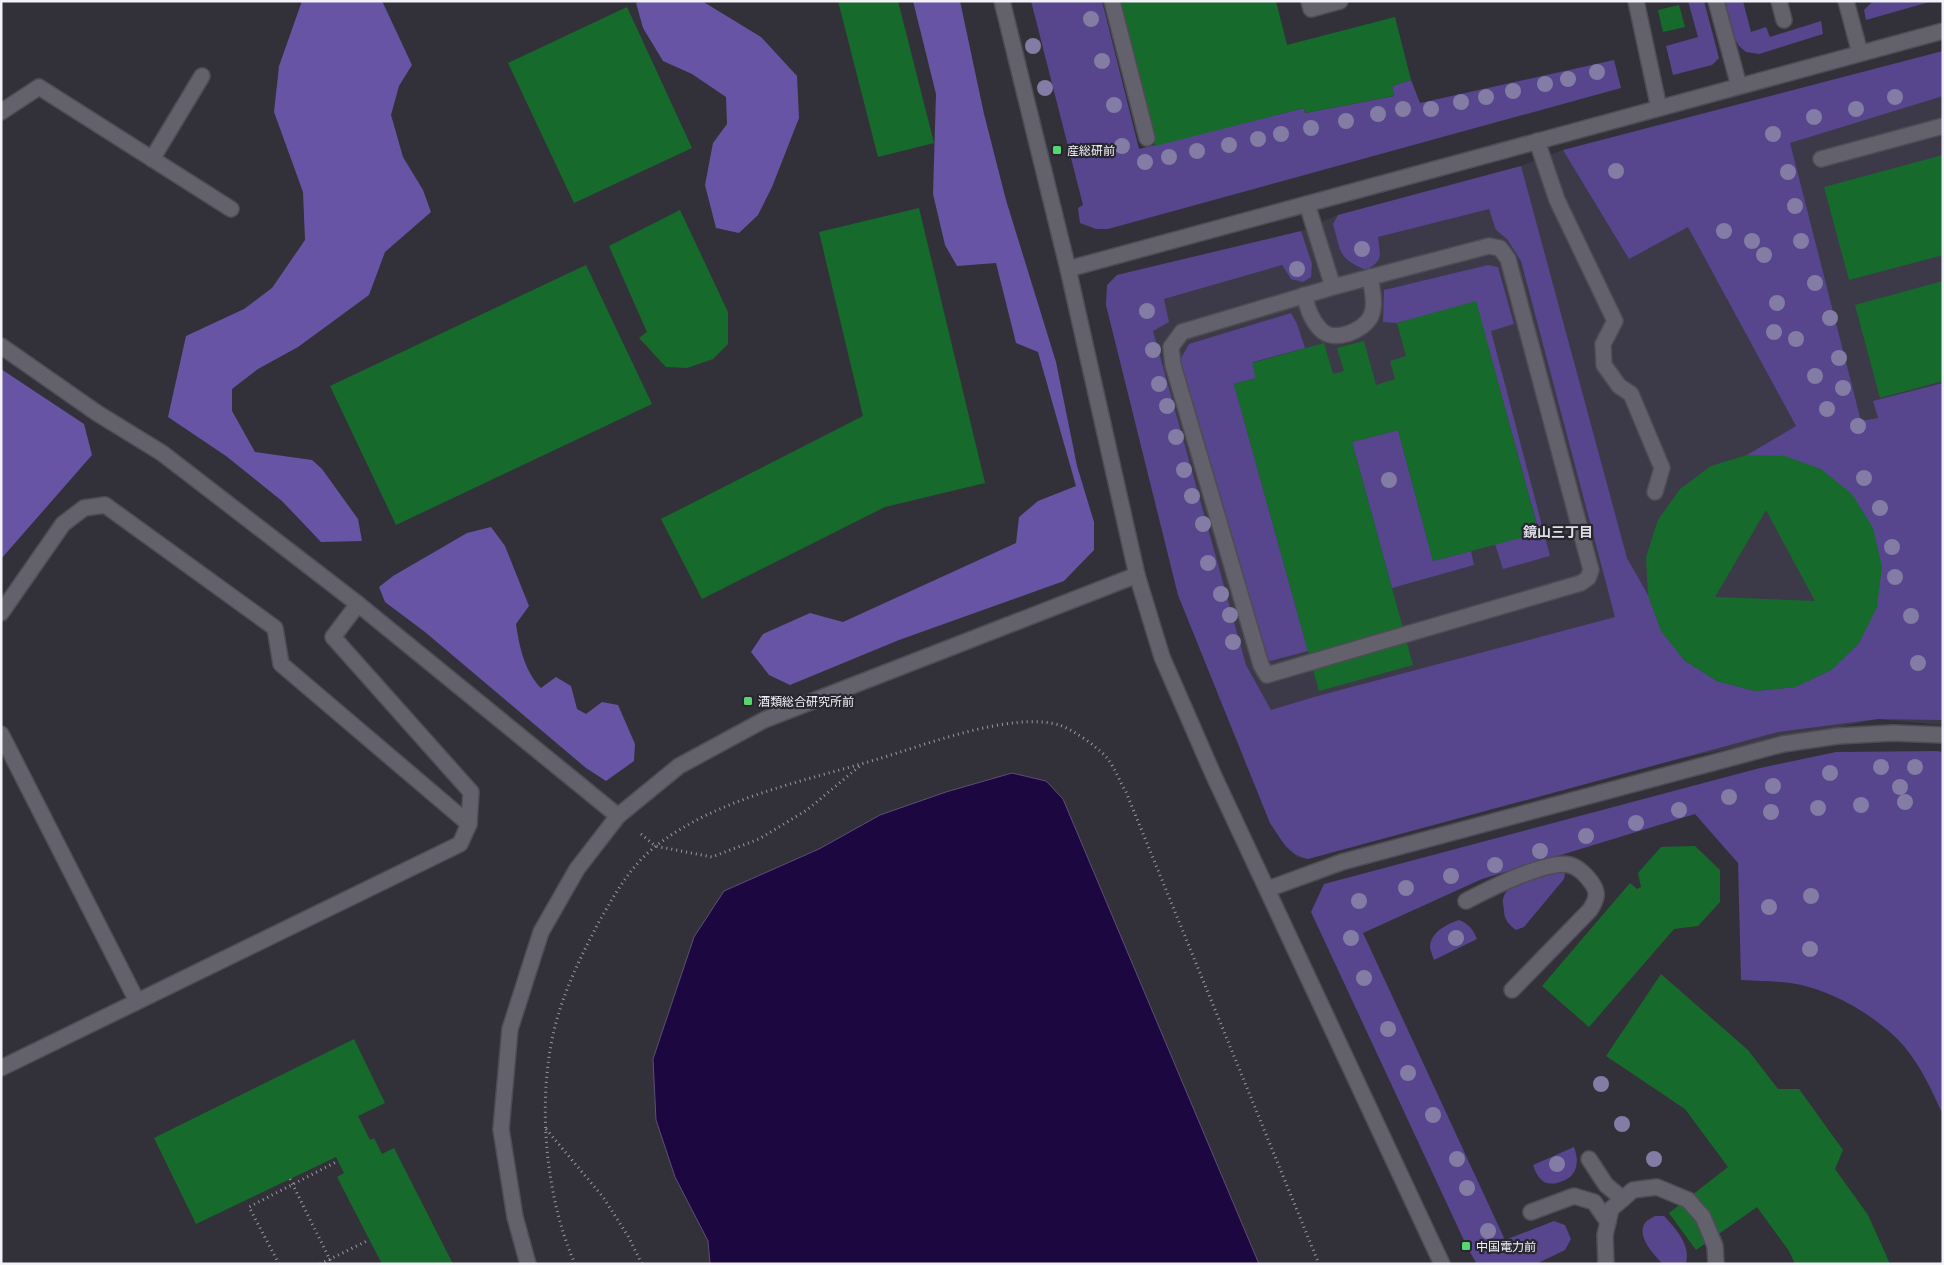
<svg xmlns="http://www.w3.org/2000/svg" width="1944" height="1265" font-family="Lora,'Noto Sans JP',serif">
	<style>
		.built { fill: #3c3a48 }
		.green { fill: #57458d }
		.forest { fill: #6754a4 }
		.water { fill: #1c0740; stroke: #5c4e77 }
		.building { fill: #166b2c; fill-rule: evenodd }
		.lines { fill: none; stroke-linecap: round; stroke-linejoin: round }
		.minor-casing { stroke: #4e4d55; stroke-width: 18 }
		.path { stroke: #9a99a0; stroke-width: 3; stroke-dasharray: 1 4; stroke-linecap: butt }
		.minor { stroke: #63616b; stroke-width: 15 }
		.tree { fill: #837ca4 }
		.poi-dot { fill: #57d570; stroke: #28272f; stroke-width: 2 }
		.labels { text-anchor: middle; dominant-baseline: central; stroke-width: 4.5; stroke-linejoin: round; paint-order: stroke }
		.poi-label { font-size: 12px; fill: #f3f2f8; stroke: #28272f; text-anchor: start }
		.neighbourhood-label { font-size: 14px; font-weight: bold; fill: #dedde8; stroke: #28272f }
	</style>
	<rect width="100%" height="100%" fill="#323139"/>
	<!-- built -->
	<polygon class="built" points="1943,51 1943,725 1878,719 1667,761 1308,859 1297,857 1285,846 1270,823 1178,595 1106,305 1107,285 1117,275 1301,231 1338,215 1521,166 1563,150"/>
	<!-- green -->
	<g class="green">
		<polygon points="1031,1 1102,1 1139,149 1304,108 1305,113 1394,96 1392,86 1411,80 1420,103 1614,60 1621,88 1108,229 1096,229 1080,223 1078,208 1083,205"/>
		<polygon points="1688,1 1704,1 1719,58 1712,65 1673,75 1666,46 1698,37"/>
		<polygon points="1725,1 1743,1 1751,32 1766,27 1770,37 1821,21 1823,34 1759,54 1746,52 1739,46 1734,37"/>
		<polygon points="1876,1 1933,1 1866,20 1864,10 1871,3"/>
		<path d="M 1943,51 L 1943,96 L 1790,143 L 1861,421 L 1878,418 L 1873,401 L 1943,383 L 1943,720 L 1878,719 L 1778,732 L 1308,859 C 1288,855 1281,839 1270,823 L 1178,595 L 1106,305 L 1107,285 L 1117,275 L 1301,231 L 1312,264 L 1311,277 L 1303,282 L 1291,279 L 1282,265 L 1164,299 L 1169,322 L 1153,331 L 1246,665 L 1271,710 L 1314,697 L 1615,617 L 1521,261 L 1507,239 L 1496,230 L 1489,209 L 1378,237 C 1380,256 1384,260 1366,270 C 1337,258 1341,251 1333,224 L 1338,215 L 1521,166 L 1627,558 L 1648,595 L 1661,630 L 1684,660 L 1717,681 L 1755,691 L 1795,687 L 1831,670 L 1859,643 L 1877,607 L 1747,455 L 1796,426 L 1688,227 L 1629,259 L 1563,150 Z"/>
		<polygon points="1488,265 1498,267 1514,324 1491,331 1550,556 1503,569 1495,544 1539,532 1476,302 1397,323 1383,322 1384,290"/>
		<polygon points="1291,313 1297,324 1305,348 1253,362 1256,378 1234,384 1308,651 1270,661 1264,656 1180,360 1189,344"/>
		<polygon points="1398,430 1433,561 1471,551 1474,565 1392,588 1352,442"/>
		<path d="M 1937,751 L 1943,752 L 1943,1115 C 1932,1091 1921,1066 1903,1045 C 1877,1016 1829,988 1790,983 C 1774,981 1757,981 1741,980 L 1738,863 L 1695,814 L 1482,879 L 1363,933 L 1505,1240 L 1554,1221 L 1565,1225 L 1571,1239 L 1565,1250 L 1536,1264 L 1477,1264 L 1468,1249 L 1311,912 L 1324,884 L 1760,768 L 1836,752 Z"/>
		<path d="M 1562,871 L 1565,874 L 1564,879 L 1524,927 L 1516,930 C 1509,925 1504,919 1504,911 C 1504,907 1502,902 1503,899 C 1506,881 1547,872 1562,871 Z"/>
		<path d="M 1459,920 C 1469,924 1473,929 1477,939 L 1434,960 C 1433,957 1431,952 1430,948 C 1430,932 1447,924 1459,920 Z"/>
		<path d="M 1574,1147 C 1580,1163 1577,1177 1560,1182 C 1554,1184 1549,1184 1544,1182 C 1538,1178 1535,1171 1533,1165 Z"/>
		<path d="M 1655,1216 L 1664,1216 C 1676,1229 1691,1245 1686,1264 L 1663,1264 C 1654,1255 1636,1236 1645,1223 C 1647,1220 1652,1218 1655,1216 Z"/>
	</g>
	<!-- forest -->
	<g class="forest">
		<polygon points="302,1 382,1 412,65 399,86 391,115 403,157 423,190 431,212 385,252 369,295 298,347 258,369 232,389 232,411 255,452 312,460 322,469 358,519 362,541 321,542 282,501 226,456 168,417 186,336 244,309 272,288 305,240 303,192 274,112 279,66"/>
		<polygon points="640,1 702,1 761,37 797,76 799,118 772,187 758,215 739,233 716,228 705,185 713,143 727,124 726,97 692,74 663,61 643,28 636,3"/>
		<polygon points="913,1 960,1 984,114 1006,200 1056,362 1077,466 1094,522 1094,550 1064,581 899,640 790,685 769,675 751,652 763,634 810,613 843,622 1016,543 1019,517 1038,501 1076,486 1038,352 1016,343 996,263 957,266 945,245 933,194 936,94"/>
		<polygon points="1,369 84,424 92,455 1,559"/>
		<path d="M 491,527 L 505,546 L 529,606 L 516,624 C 519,646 525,672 541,688 L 556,677 L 571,686 L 577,709 L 586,714 L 602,702 L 618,705 L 635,744 L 634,761 L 606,781 L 586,768 L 425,632 L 385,602 L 379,587 L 393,576 L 467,533 Z"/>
	</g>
	<!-- water -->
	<polygon class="water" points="1012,773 1046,781 1063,799 1259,1264 710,1264 708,1241 675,1177 656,1120 653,1059 694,937 724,891 819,849 880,815 946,792"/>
	<!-- building -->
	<g class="building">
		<polygon points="838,1 898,1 934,143 878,157"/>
		<polygon points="1118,1 1276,1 1287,45 1395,17 1411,80 1392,86 1394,96 1305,113 1304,108 1155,146"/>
		<polygon points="1679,5 1685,27 1663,32 1658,10"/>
		<polygon points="627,7 692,148 574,203 508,63"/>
		<polygon points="1943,155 1943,255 1849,280 1824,187"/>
		<polygon points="919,208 985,483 885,507 702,599 661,519 863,416 819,232"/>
		<polygon points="680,210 728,312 728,344 713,359 687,368 666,367 639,338 647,332 609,246"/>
		<polygon points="586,265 652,404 396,525 330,386"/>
		<polygon points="1943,281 1943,381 1880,398 1855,305"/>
		<polygon points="1476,301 1539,533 1433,561 1398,430 1352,442 1413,665 1319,691 1234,384 1256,378 1252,363 1324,343 1333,374 1344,371 1337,348 1364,341 1376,385 1395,379 1390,361 1406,356 1397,323"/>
		<path d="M 1747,455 L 1785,456 L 1821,469 L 1852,494 L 1873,528 L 1882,567 L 1877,607 L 1859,643 L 1831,670 L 1795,687 L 1755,691 L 1717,681 L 1684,660 L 1661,631 L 1648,595 L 1646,557 L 1658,520 L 1680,489 L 1711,466 ZM 1766,510 L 1815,601 L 1715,597 Z"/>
		<polygon points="1695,846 1720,870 1720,902 1698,926 1674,929 1589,1027 1542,986 1630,883 1637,889 1641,887 1638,873 1661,847"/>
		<polygon points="1661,974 1748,1050 1778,1089 1799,1089 1843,1150 1835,1169 1868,1215 1890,1264 1795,1264 1789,1251 1757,1207 1696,1250 1669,1213 1728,1167 1685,1109 1606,1056"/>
		<polygon points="354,1039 385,1103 358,1116 370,1140 374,1138 382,1154 394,1148 453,1264 382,1264 337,1177 344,1173 336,1157 196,1224 154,1138"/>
	</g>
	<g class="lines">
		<defs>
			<g id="minor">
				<polyline points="1002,1 1068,269 1137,575 1162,657 1213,774 1442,1264"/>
				<polyline points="1112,1 1147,138"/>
				<polyline points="1309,1 1311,9 1340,1"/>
				<polyline points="1636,1 1659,108"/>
				<polyline points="1716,1 1739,86"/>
				<polyline points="1779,1 1784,20"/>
				<polyline points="1846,1 1860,53"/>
				<polyline points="1,112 39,87 231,209"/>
				<polyline points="1537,141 1557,200 1615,321 1603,344 1604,365 1619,386 1631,394 1662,468 1655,492"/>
				<polyline points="152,159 202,76"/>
				<polyline points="1821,159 1943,126"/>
				<polyline points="1307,204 1333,287 1182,332 1171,347 1173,365 1261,665 1267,675 1581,583 1588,578 1591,570 1508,259 1500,248 1489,246 1333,287"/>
				<polyline points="1068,269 1943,31"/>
				<path d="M 1304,295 C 1308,309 1311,320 1321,330 C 1334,343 1364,331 1371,316 C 1376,304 1372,289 1370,277"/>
				<polyline points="1,346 97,413 162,453 358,604 618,816"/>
				<polyline points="1,613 63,524 84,508 105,505 275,628 281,664 469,824"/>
				<polyline points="1,734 137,1001"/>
				<polyline points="1268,889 1342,862 1783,744 1838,736 1893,733 1943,735"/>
				<path d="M 1466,901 C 1487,890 1548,859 1570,865 C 1578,867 1587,876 1591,882 C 1599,892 1597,899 1590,910 L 1512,990"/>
				<polyline points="1,1068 460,844 469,824 471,792 333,637 358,604"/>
				<polyline points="1589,1159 1606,1185 1623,1199"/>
				<polyline points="1531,1212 1574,1196 1594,1202 1608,1222"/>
				<polyline points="528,1264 515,1217 501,1129 510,1029 541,932 577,869 618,816 679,766 764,720 1137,575"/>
				<polyline points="1606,1264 1605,1235 1611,1209 1633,1190 1657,1187 1688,1200 1703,1217 1715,1246 1716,1264"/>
			</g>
		</defs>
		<!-- minor casing -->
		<use href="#minor" class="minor-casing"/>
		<!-- path -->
		<g class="path">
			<polyline points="641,834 655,846 712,857 759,839 807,810 861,765"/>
			<polyline points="546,1129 603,1197 628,1236 642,1264"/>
			<polyline points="290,1179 332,1264"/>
			<polyline points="279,1264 249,1207 338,1161"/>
			<polyline points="320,1264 369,1240"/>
			<path d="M 575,1264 C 544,1194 536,1092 557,1019 C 567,984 583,952 600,920 C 615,894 631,865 656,846 C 717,798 805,781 878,759 C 925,745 1012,711 1059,725 C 1072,729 1098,747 1107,758 C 1115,768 1120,782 1126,792 L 1319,1264"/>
		</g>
		<!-- minor -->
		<use href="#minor" class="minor"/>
	</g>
	<!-- trees -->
	<g class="tree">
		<circle cx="1091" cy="19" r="8"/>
		<circle cx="1033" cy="46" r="8"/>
		<circle cx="1102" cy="61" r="8"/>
		<circle cx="1597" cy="72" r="8"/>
		<circle cx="1568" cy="79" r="8"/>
		<circle cx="1545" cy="84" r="8"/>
		<circle cx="1045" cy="88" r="8"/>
		<circle cx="1513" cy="91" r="8"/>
		<circle cx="1486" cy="97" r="8"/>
		<circle cx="1895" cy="97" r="8"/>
		<circle cx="1461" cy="102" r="8"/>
		<circle cx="1114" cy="105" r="8"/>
		<circle cx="1403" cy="109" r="8"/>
		<circle cx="1431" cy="109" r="8"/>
		<circle cx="1856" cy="109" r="8"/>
		<circle cx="1378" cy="114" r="8"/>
		<circle cx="1814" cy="117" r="8"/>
		<circle cx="1346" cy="121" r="8"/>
		<circle cx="1311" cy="128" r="8"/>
		<circle cx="1281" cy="134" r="8"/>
		<circle cx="1773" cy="134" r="8"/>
		<circle cx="1258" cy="139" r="8"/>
		<circle cx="1229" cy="145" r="8"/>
		<circle cx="1122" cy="146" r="8"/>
		<circle cx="1197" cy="151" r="8"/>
		<circle cx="1169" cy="157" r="8"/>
		<circle cx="1145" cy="162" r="8"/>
		<circle cx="1616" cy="171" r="8"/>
		<circle cx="1788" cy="172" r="8"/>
		<circle cx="1795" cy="206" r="8"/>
		<circle cx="1724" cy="231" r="8"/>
		<circle cx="1752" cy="241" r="8"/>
		<circle cx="1801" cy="241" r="8"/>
		<circle cx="1362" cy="249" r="8"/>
		<circle cx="1764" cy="255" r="8"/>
		<circle cx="1297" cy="269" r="8"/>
		<circle cx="1815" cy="283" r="8"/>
		<circle cx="1777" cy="303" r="8"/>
		<circle cx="1147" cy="311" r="8"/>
		<circle cx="1830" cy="318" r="8"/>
		<circle cx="1774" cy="332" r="8"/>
		<circle cx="1796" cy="339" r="8"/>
		<circle cx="1153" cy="350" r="8"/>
		<circle cx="1839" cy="358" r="8"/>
		<circle cx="1815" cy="376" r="8"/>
		<circle cx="1159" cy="384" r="8"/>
		<circle cx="1843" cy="388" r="8"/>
		<circle cx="1167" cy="406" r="8"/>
		<circle cx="1827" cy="409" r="8"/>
		<circle cx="1858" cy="426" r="8"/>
		<circle cx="1176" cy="437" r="8"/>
		<circle cx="1184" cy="470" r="8"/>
		<circle cx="1864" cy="478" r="8"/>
		<circle cx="1389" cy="480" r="8"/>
		<circle cx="1192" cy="496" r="8"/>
		<circle cx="1880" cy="508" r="8"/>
		<circle cx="1203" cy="524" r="8"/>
		<circle cx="1892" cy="547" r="8"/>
		<circle cx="1208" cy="563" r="8"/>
		<circle cx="1895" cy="577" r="8"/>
		<circle cx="1221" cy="594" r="8"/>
		<circle cx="1230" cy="615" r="8"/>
		<circle cx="1911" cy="616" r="8"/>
		<circle cx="1233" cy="642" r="8"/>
		<circle cx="1918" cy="663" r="8"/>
		<circle cx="1881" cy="767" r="8"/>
		<circle cx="1915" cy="767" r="8"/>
		<circle cx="1830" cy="773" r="8"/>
		<circle cx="1773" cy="786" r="8"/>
		<circle cx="1900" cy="787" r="8"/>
		<circle cx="1729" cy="797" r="8"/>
		<circle cx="1905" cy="802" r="8"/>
		<circle cx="1861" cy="805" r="8"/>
		<circle cx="1818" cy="808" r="8"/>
		<circle cx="1679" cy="810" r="8"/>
		<circle cx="1771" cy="812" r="8"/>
		<circle cx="1636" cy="823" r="8"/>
		<circle cx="1586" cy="836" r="8"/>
		<circle cx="1540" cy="851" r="8"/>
		<circle cx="1495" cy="865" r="8"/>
		<circle cx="1451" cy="876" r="8"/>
		<circle cx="1406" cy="888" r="8"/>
		<circle cx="1811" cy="896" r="8"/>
		<circle cx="1359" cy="901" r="8"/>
		<circle cx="1769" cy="907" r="8"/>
		<circle cx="1351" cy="938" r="8"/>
		<circle cx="1456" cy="938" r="8"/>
		<circle cx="1810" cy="949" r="8"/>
		<circle cx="1364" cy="978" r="8"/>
		<circle cx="1388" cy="1029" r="8"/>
		<circle cx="1408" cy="1073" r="8"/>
		<circle cx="1601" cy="1084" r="8"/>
		<circle cx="1433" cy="1115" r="8"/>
		<circle cx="1622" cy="1124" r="8"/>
		<circle cx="1457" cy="1159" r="8"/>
		<circle cx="1654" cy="1159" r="8"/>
		<circle cx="1557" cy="1164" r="8"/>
		<circle cx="1467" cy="1188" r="8"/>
		<circle cx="1488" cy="1231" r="8"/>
	</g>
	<!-- markers -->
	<g class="poi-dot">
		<rect x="1052" y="145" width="10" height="10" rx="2.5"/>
		<rect x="743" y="696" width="10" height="10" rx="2.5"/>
		<rect x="1461" y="1241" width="10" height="10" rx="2.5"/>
	</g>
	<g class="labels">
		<!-- poi labels -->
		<g class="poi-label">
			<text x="1067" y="150">産総研前</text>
			<text x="758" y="701">酒類総合研究所前</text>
			<text x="1476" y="1246">中国電力前</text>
		</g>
		<!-- neighbourhood labels -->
		<g class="neighbourhood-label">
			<text x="1558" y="532">鏡山三丁目</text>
		</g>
	</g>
	<!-- border -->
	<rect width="1944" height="1265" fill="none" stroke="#f3f2f8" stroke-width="5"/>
</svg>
